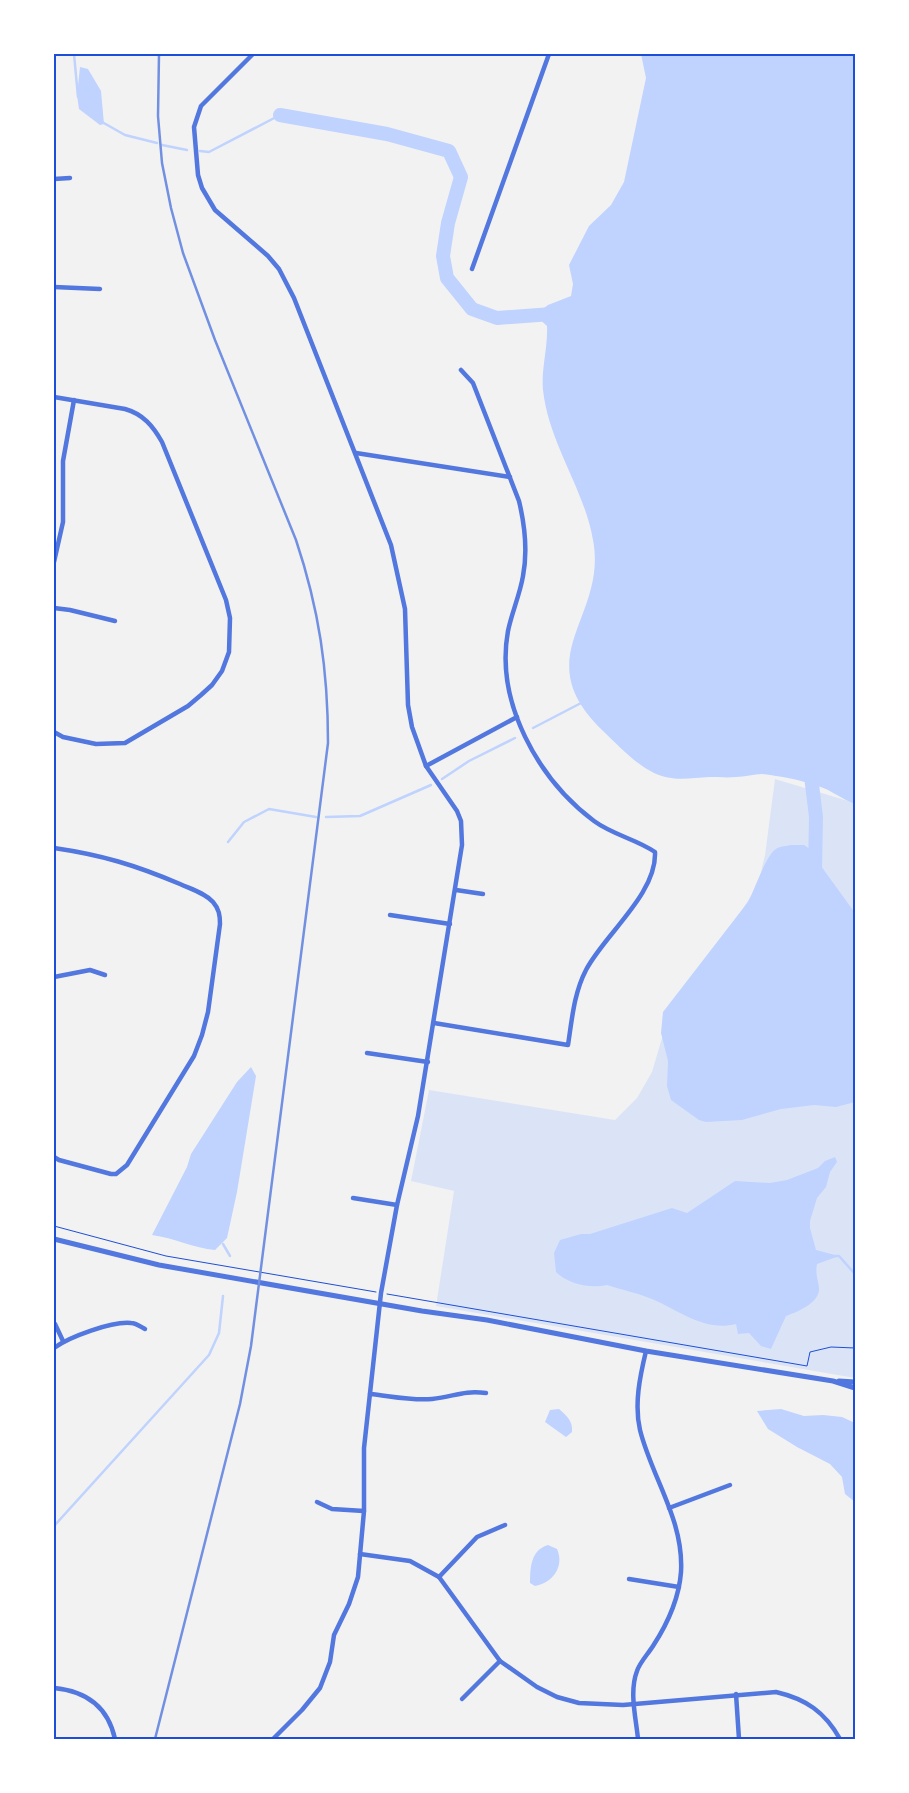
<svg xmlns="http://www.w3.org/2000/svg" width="909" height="1793" font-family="'Archivo Narrow',sans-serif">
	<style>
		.green { fill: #dbe4f7 }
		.water { fill: #bfd3fe }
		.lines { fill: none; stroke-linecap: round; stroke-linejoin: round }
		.stream { stroke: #bfd3fe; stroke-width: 2.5 }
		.river { stroke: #bfd3fe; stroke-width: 14 }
		.path { stroke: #1d4ed8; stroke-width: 1 }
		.minor { stroke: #5277de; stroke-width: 4.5 }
		.tertiary { stroke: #5277de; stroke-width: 5 }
		.rail { stroke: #7290e2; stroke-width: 2.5 }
		.neatline { fill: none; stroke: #1d4ed8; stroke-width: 2 }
	</style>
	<rect width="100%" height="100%" fill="#f2f2f2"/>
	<!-- green -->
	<polygon class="green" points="775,779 855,803 855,1378 436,1306 454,1191 411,1181 429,1090 615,1120 637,1098 652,1072 662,1038 663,1014 742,910 758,885 765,855"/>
	<!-- water -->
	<g class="water">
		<path d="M 641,54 L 855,54 L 855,804 C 842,799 831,790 818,786 C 801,780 780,776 762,774 C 754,774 745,777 736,777 C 727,778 718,777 710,777 C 690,778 673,782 654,773 C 634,763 618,745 602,730 C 526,656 608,618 593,540 C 584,488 549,444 543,390 C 541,369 548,348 547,326 L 535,315 L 548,305 L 571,296 L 573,284 L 569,265 L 589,226 L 611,205 L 624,182 L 646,78 Z"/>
		<polygon points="80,67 88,69 101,91 104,124 100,125 79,109 77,95"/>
		<path d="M 791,845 L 804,845 L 820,856 L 821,866 L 855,913 L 855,1102 L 836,1107 L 814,1105 L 781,1109 L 742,1120 L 706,1122 L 699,1120 L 671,1100 L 667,1086 L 668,1061 L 661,1033 L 663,1012 L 748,902 C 755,889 766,855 776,849 C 780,846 787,846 791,845 Z"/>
		<path d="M 251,1067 L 256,1076 L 237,1192 L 227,1238 L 215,1250 C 194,1248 174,1238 152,1235 L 187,1167 L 191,1154 L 237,1082 Z"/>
		<path d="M 835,1157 L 837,1162 L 830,1172 L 826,1187 L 817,1198 L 810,1221 L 810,1228 L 816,1250 L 839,1256 L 817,1264 C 815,1274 818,1279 819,1288 C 820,1303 797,1312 786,1316 L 771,1349 L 761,1346 L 749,1333 L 738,1334 L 736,1324 C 705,1332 680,1311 652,1299 C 638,1293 622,1290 607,1285 C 591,1289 568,1284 556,1272 L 554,1253 L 560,1240 L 581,1234 L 590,1234 L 672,1208 L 687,1213 L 735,1181 L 770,1183 L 787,1180 L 818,1168 L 825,1161 Z"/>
		<path d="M 559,1409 C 567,1416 573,1421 572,1432 L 566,1437 L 545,1422 L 550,1410 Z"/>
		<polygon points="781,1409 804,1416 823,1415 842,1417 855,1423 855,1502 845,1494 842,1477 830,1464 797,1447 768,1429 757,1411"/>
		<path d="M 548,1545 L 557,1549 C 565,1567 552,1583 535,1586 L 530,1583 C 530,1567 531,1550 548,1545 Z"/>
	</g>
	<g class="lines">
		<!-- stream -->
		<g class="stream">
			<polyline points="74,54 78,97"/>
			<polyline points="102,122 125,135 157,143"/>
			<polyline points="162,145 187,150"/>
			<polyline points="200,151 209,152 280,115"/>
			<polyline points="533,728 583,702"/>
			<polyline points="442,779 469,761 515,738"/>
			<polyline points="326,817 360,816 431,785"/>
			<polyline points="228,842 244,822 269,809 316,817"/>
			<polyline points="223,1244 230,1256"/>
			<polyline points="835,1256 839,1256 855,1274"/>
			<polyline points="54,1526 209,1355 219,1333 223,1296"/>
		</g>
		<!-- river -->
		<g class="river">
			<polyline points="280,115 387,134 449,151 461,177 448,223 443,256 447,278 472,309 497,318 552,314"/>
			<polyline points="810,768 816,817 815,870"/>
		</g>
		<!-- path -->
		<g class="path">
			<polyline points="54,1226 166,1256 376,1292"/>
			<polyline points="387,1294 807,1366 810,1352 831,1347 855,1348"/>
		</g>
		<!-- minor -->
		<g class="minor">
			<polyline points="253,54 201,106 194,127 198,175 202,188 215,210 268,256 279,269 294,298 391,545 405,609 408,705 412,727 426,766 457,811 461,821 462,845 418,1116 397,1205 381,1293 364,1448 364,1511 358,1577 349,1604 334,1635 330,1662 320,1688 302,1710 273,1739"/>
			<polyline points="54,179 70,178"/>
			<polyline points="472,269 549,54"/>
			<polyline points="54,287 100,289"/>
			<path d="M 54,397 L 125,409 C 143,414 153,426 162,442 L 226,600 L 230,618 L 229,652 L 222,671 L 212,685 L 201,695 L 188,706 L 125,743 L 96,744 L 63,737 L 54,732"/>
			<polyline points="356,453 510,477"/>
			<polyline points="54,562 63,522 63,461 74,400"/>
			<polyline points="54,608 70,610 115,621"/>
			<polyline points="426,766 517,717"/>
			<path d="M 54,848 C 102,855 135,865 180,884 C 191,889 205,893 213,902 C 219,909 220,915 220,924 L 208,1012 L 202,1035 L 194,1056 L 127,1165 L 116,1174 L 111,1174 L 59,1160 L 54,1157"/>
			<polyline points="456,890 483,894"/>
			<polyline points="390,915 450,924"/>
			<polyline points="54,977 90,970 105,975"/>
			<path d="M 434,1023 L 568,1045 C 572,1019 574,993 586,970 C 604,935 657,894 655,852 C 636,839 613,835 594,821 C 538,779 495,702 508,631 C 512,612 520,594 523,576 C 528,550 525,526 519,501 L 473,383 L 461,370"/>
			<polyline points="367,1053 428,1062"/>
			<polyline points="353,1198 397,1205"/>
			<polyline points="55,1324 63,1341"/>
			<path d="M 54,1348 C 69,1337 112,1321 131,1323 C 136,1323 141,1327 145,1329"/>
			<path d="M 370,1394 C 390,1396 412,1401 432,1399 C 454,1397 462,1390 486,1393"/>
			<polyline points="317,1502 332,1509 364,1511"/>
			<polyline points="669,1508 730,1485"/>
			<path d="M 360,1554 L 410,1561 L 439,1577 L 500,1661 L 537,1687 L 557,1697 L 579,1703 L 623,1705 L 776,1692 C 806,1699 825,1712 840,1739"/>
			<polyline points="439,1577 477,1537 505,1525"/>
			<polyline points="629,1579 679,1587"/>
			<path d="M 54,1688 C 86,1691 108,1707 115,1739"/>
			<polyline points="736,1694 739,1739"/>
			<polyline points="462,1699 500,1661"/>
			<path d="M 638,1739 C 636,1718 629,1692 637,1671 C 640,1662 648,1654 653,1646 C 668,1623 679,1599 681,1572 C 684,1520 652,1478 640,1430 C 634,1404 640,1376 646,1351"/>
		</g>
		<!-- tertiary -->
		<g class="tertiary">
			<polyline points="54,1239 159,1265 422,1311 487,1320 646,1351 833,1381 855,1388"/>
			<polyline points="839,1381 855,1382"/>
		</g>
		<!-- rail -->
		<path class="rail" d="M 155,1739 L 240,1404 L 251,1346 L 328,743 C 328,670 319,609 296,540 L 215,340 L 183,253 L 171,208 L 162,163 L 158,116 L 159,54"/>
	</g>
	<!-- border -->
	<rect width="909" height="1793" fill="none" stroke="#ffffff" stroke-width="110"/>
	<rect x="55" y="55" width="799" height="1683" class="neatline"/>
</svg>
